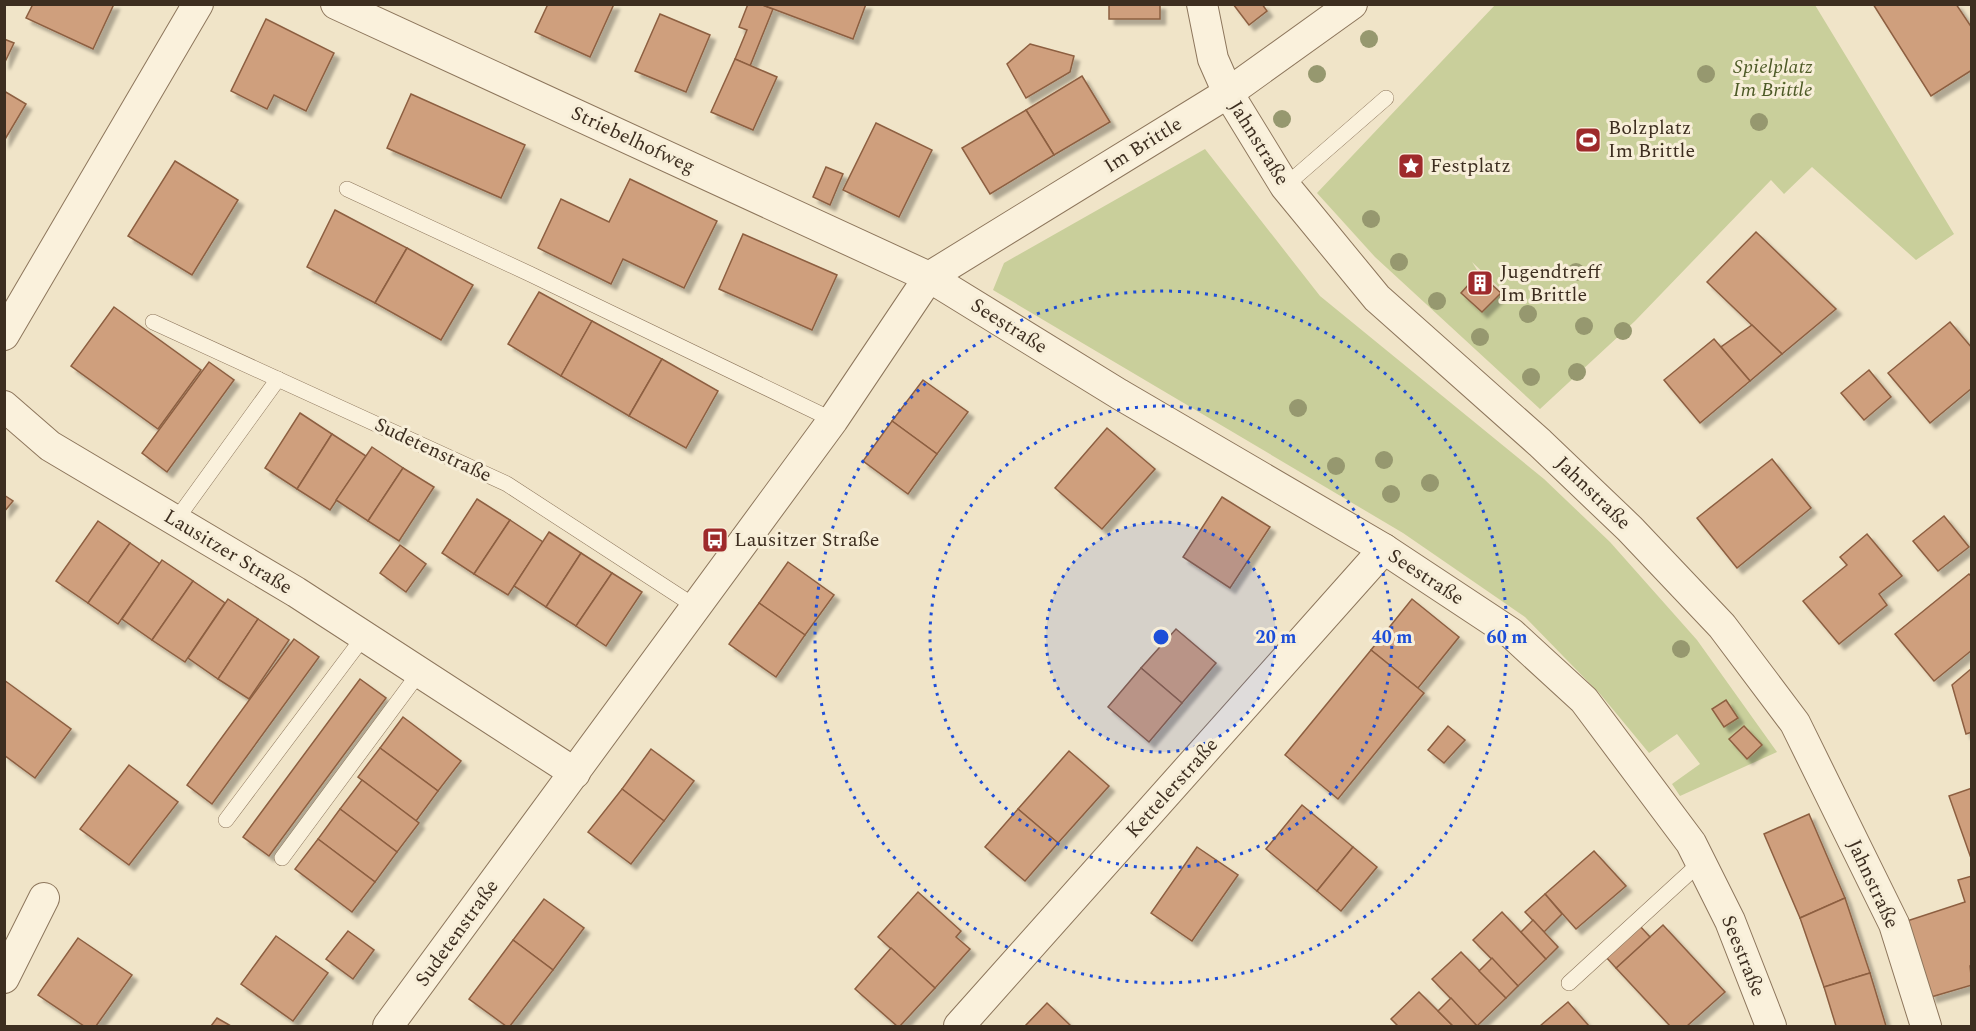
<svg xmlns="http://www.w3.org/2000/svg" width="1976" height="1031" font-family="Spectral,serif">
	<style>
		.green { fill: #c9cf9b; fill-rule: evenodd }
		.building { fill: #cf9f7d; stroke: #8d5f41; stroke-width: 1.5; filter: url(#shadow) }
		.lines { fill: none; stroke-linecap: round; stroke-linejoin: round }
		.service-casing { stroke: #8d765c; stroke-width: 16 }
		.minor-casing { stroke: #8d765c; stroke-width: 32 }
		.service { stroke: #faf1dc; stroke-width: 15 }
		.minor { stroke: #faf1dc; stroke-width: 30 }
		.tree { fill: #96986f }
		.ring { fill: none; stroke: #1d4ed8; stroke-width: 3; stroke-dasharray: 3 6 }
		.labels { text-anchor: middle; dominant-baseline: central; stroke-width: 6; stroke-linejoin: round; paint-order: stroke }
		.park-label { font-size: 20px; font-style: italic; fill: #4d5a26; stroke: #f7eed8 }
		.poi-label { font-size: 20px; fill: #3d2e20; stroke: #f7eed8; text-anchor: start }
		.street-label { font-size: 20px; fill: #3d2e20; stroke: #f7eed8 }
		.centre { fill: #1d4ed8; stroke: #f7eed8; stroke-width: 3 }
		.ring-label { font-size: 18px; text-anchor: middle; font-weight: bold; fill: #1d4ed8; stroke: #f7eed8; stroke-width: 6; stroke-linejoin: round; paint-order: stroke }
	</style>
	<defs>
		<filter id="shadow"><feDropShadow dx="5.5" dy="5.5" stdDeviation="1.5" flood-color="#0004"/></filter>
	</defs>
	<rect width="100%" height="100%" fill="#f0e4c8"/>
	<!-- green -->
	<g class="green">
		<path d="M 1495,5 L 1815,5 L 1954,234 L 1916,260 L 1812,167 L 1784,194 L 1771,180 L 1635,321 L 1540,409 L 1375,257 L 1317,193 ZM 1472,262 L 1509,297 L 1501,293 L 1482,312 L 1461,293 L 1479,273 Z"/>
		<polygon points="1205,149 1320,296 1544,479 1610,542 1697,640 1777,752 1680,796 1672,784 1700,764 1677,734 1649,753 1601,695 1525,617 1403,533 993,290 1004,263"/>
	</g>
	<!-- building -->
	<g class="building">
		<polygon points="33,4 114,4 93,49 26,18"/>
		<polygon points="548,4 614,4 590,57 535,32"/>
		<polygon points="748,4 760,4 773,9 750,66 735,59 747,30 739,27"/>
		<polygon points="760,4 866,4 853,39"/>
		<rect x="1109" y="4" width="51" height="15"/>
		<polygon points="1233,4 1262,4 1267,11 1249,25"/>
		<polygon points="1873,4 1956,4 1972,28 1972,70 1931,96"/>
		<polygon points="660,14 710,35 686,92 635,71"/>
		<polygon points="266,19 334,53 306,111 274,95 267,109 231,91"/>
		<polygon points="4,39 14,43 4,64"/>
		<polygon points="1030,44 1074,56 1070,72 1026,98 1007,64"/>
		<polygon points="735,59 777,77 753,130 711,112"/>
		<polygon points="1082,76 1110,122 1054,155 1026,110"/>
		<polygon points="4,91 26,104 4,141"/>
		<polygon points="411,94 525,145 501,198 387,148"/>
		<polygon points="1026,110 1054,155 990,194 962,148"/>
		<polygon points="876,123 932,150 899,217 843,190"/>
		<polygon points="175,161 238,200 192,275 128,236"/>
		<polygon points="826,167 843,174 830,205 813,197"/>
		<polygon points="630,179 717,221 684,288 623,259 611,284 538,248 561,199 609,222"/>
		<polygon points="335,210 407,248 375,303 307,267"/>
		<polygon points="1756,232 1836,309 1782,354 1707,282"/>
		<polygon points="743,234 837,275 812,330 719,289"/>
		<polygon points="407,248 473,285 441,340 375,303"/>
		<polygon points="1479,273 1501,293 1482,312 1461,293"/>
		<polygon points="539,292 592,321 561,376 508,344"/>
		<polygon points="114,307 201,370 158,429 71,366"/>
		<polygon points="592,321 662,359 629,416 561,376"/>
		<polygon points="1950,322 1972,348 1972,388 1930,423 1888,373"/>
		<polygon points="1752,325 1782,354 1750,381 1721,347"/>
		<polygon points="1714,339 1750,381 1700,423 1664,380"/>
		<polygon points="662,359 718,391 686,448 629,416"/>
		<polygon points="209,362 234,380 167,472 142,453"/>
		<polygon points="1869,370 1891,397 1864,420 1841,393"/>
		<polygon points="923,380 968,412 937,454 892,421"/>
		<polygon points="300,413 332,434 297,489 265,468"/>
		<polygon points="892,421 937,454 908,494 863,461"/>
		<polygon points="1107,428 1155,469 1102,529 1055,488"/>
		<polygon points="332,434 366,456 330,510 297,489"/>
		<polygon points="372,447 403,468 368,521 336,500"/>
		<polygon points="1772,459 1811,508 1737,568 1697,518"/>
		<polygon points="403,468 434,487 399,541 368,521"/>
		<polygon points="4,495 13,501 4,512"/>
		<polygon points="1222,497 1270,527 1230,588 1183,557"/>
		<polygon points="477,499 510,520 474,574 442,553"/>
		<polygon points="1944,516 1969,547 1938,571 1913,541"/>
		<polygon points="510,520 543,542 508,595 474,574"/>
		<polygon points="98,521 130,543 88,603 56,581"/>
		<polygon points="549,532 581,553 546,607 514,586"/>
		<polygon points="1867,534 1902,576 1879,594 1887,605 1839,644 1803,601 1847,565 1840,557"/>
		<polygon points="130,543 160,564 118,624 88,603"/>
		<polygon points="400,545 426,564 406,592 380,573"/>
		<polygon points="581,553 612,573 576,626 546,607"/>
		<polygon points="162,560 193,581 152,640 122,619"/>
		<polygon points="788,562 834,595 805,635 759,603"/>
		<polygon points="612,573 642,592 606,646 576,626"/>
		<polygon points="1969,574 1972,577 1972,650 1934,681 1895,634"/>
		<polygon points="193,581 225,603 185,662 152,640"/>
		<polygon points="228,599 258,619 218,679 188,658"/>
		<polygon points="1412,599 1459,637 1418,688 1371,650"/>
		<polygon points="759,603 805,635 776,677 729,644"/>
		<polygon points="258,619 289,640 249,699 218,679"/>
		<polygon points="1176,629 1216,663 1182,703 1141,668"/>
		<polygon points="294,639 319,657 212,804 187,785"/>
		<polygon points="1371,650 1424,693 1338,799 1285,755"/>
		<polygon points="1141,668 1182,703 1149,742 1108,707"/>
		<polygon points="1972,668 1972,732 1966,734 1952,685"/>
		<polygon points="360,679 386,698 269,856 243,837"/>
		<polygon points="4,680 71,729 35,778 4,755"/>
		<polygon points="1726,700 1738,718 1724,727 1712,709"/>
		<polygon points="403,717 461,761 438,791 380,748"/>
		<polygon points="1448,726 1465,740 1444,763 1428,750"/>
		<polygon points="1744,726 1762,745 1747,759 1729,739"/>
		<polygon points="380,748 438,791 416,821 358,777"/>
		<polygon points="651,749 694,781 664,821 622,789"/>
		<polygon points="1069,751 1109,786 1058,843 1018,809"/>
		<polygon points="129,765 178,802 129,865 80,829"/>
		<polygon points="362,780 419,823 397,852 340,809"/>
		<polygon points="1972,788 1972,861 1949,796"/>
		<polygon points="622,789 664,821 631,864 588,832"/>
		<polygon points="1302,805 1353,847 1317,891 1266,849"/>
		<polygon points="340,809 397,852 375,882 318,839"/>
		<polygon points="1018,809 1058,843 1025,881 985,847"/>
		<polygon points="1809,814 1845,898 1800,918 1764,834"/>
		<polygon points="318,839 375,882 352,912 295,869"/>
		<polygon points="1197,847 1238,875 1192,941 1151,913"/>
		<polygon points="1353,847 1377,867 1341,911 1317,891"/>
		<polygon points="1594,851 1626,886 1576,929 1545,894"/>
		<polygon points="1972,876 1972,966 1970,966 1972,985 1931,997 1907,921 1965,902 1958,880"/>
		<polygon points="918,892 961,931 956,937 970,949 935,988 878,937"/>
		<polygon points="1545,894 1562,914 1544,932 1525,912"/>
		<polygon points="1845,898 1870,973 1824,987 1800,918"/>
		<polygon points="544,899 584,928 553,970 513,940"/>
		<polygon points="1502,912 1546,959 1518,986 1473,940"/>
		<polygon points="1533,920 1558,947 1546,959 1521,932"/>
		<polygon points="1663,925 1725,992 1687,1026 1670,1026 1616,968"/>
		<polygon points="1640,926 1650,937 1616,968 1606,957"/>
		<polygon points="348,931 374,950 353,979 326,959"/>
		<polygon points="276,936 328,973 293,1021 241,984"/>
		<polygon points="78,938 132,975 96,1026 84,1026 38,995"/>
		<polygon points="513,940 553,970 510,1026 506,1026 469,999"/>
		<polygon points="891,948 935,988 900,1026 897,1026 855,989"/>
		<polygon points="1461,952 1506,998 1477,1026 1432,979"/>
		<polygon points="1492,958 1518,986 1506,998 1479,971"/>
		<polygon points="1870,973 1886,1026 1836,1026 1824,987"/>
		<polygon points="1419,992 1453,1026 1398,1026 1391,1019"/>
		<polygon points="1451,998 1477,1026 1453,1026 1438,1011"/>
		<polygon points="1568,1002 1589,1026 1540,1026"/>
		<polygon points="1047,1003 1071,1026 1025,1026"/>
		<polygon points="217,1018 231,1026 211,1026"/>
	</g>
	<g class="lines">
		<defs>
			<g id="service">
				<polyline points="1285,186 1386,98"/>
				<polyline points="347,189 530,274 833,420"/>
				<polyline points="153,322 507,484 696,607"/>
				<polyline points="176,520 278,379"/>
				<polyline points="226,820 365,635"/>
				<polyline points="282,858 419,673"/>
				<polyline points="1569,983 1700,863"/>
			</g>
			<g id="minor">
				<polyline points="336,4 929,277 1119,394 1384,549 1511,633 1584,700 1691,843 1730,921 1771,1026"/>
				<polyline points="1202,4 1213,59 1228,93 1285,186 1377,298 1540,443 1630,529 1722,626 1795,723 1894,924 1926,1026"/>
				<polyline points="4,335 198,4"/>
				<polyline points="4,406 50,446 296,592 575,773"/>
				<polyline points="4,978 44,898"/>
				<polyline points="388,1026 833,420 929,277 1228,93 1352,4"/>
				<polyline points="959,1026 1384,549"/>
			</g>
		</defs>
		<!-- service casing -->
		<use href="#service" class="service-casing"/>
		<!-- minor casing -->
		<use href="#minor" class="minor-casing"/>
		<!-- service -->
		<use href="#service" class="service"/>
		<!-- minor -->
		<use href="#minor" class="minor"/>
	</g>
	<!-- trees -->
	<g class="tree">
		<circle cx="1369" cy="39" r="9"/>
		<circle cx="1317" cy="74" r="9"/>
		<circle cx="1706" cy="74" r="9"/>
		<circle cx="1282" cy="119" r="9"/>
		<circle cx="1759" cy="122" r="9"/>
		<circle cx="1371" cy="219" r="9"/>
		<circle cx="1399" cy="262" r="9"/>
		<circle cx="1576" cy="272" r="9"/>
		<circle cx="1437" cy="301" r="9"/>
		<circle cx="1528" cy="314" r="9"/>
		<circle cx="1584" cy="326" r="9"/>
		<circle cx="1623" cy="331" r="9"/>
		<circle cx="1480" cy="337" r="9"/>
		<circle cx="1577" cy="372" r="9"/>
		<circle cx="1531" cy="377" r="9"/>
		<circle cx="1298" cy="408" r="9"/>
		<circle cx="1384" cy="460" r="9"/>
		<circle cx="1336" cy="466" r="9"/>
		<circle cx="1430" cy="483" r="9"/>
		<circle cx="1391" cy="494" r="9"/>
		<circle cx="1681" cy="649" r="9"/>
	</g>
	<!-- distance rings -->
	<circle cx="1161" cy="637" r="115" fill="#1d4ed8" fill-opacity=".12"/>
	<g class="ring">
		<circle cx="1161" cy="637" r="115"/>
		<circle cx="1161" cy="637" r="231"/>
		<circle cx="1161" cy="637" r="346"/>
	</g>
	<!-- icons -->
	<defs>
		<symbol id="stadium-square" viewBox="-11 -11 22 22"><rect x="-9" y="-9" width="18" height="18" rx="4" fill="#9e2a2b" stroke="#f7eed8"/><path d="M0-5a6.5 5 0 1 0 0 10a6.5 5 0 1 0 0-10ZM-3.5-1.8h7v3.6h-7Z" fill="#fff"/></symbol>
		<symbol id="sight-square" viewBox="-11 -11 22 22"><rect x="-9" y="-9" width="18" height="18" rx="4" fill="#9e2a2b" stroke="#f7eed8"/><path d="M0-6L1.8-2.2L6-1.7L2.9 1.2L3.7 5.4L0 3.3L-3.7 5.4L-2.9 1.2L-6-1.7L-1.8-2.2Z" fill="#fff"/></symbol>
		<symbol id="building-square" viewBox="-11 -11 22 22"><rect x="-9" y="-9" width="18" height="18" rx="4" fill="#9e2a2b" stroke="#f7eed8"/><path d="M-4-6H4V6H1V3H-1V6H-4ZM-2.5-4.3h1.7v1.8h-1.7ZM.8-4.3h1.7v1.8H.8ZM-2.5-1h1.7V.8h-1.7ZM.8-1h1.7V.8H.8Z" fill="#fff"/></symbol>
		<symbol id="bus-square" viewBox="-11 -11 22 22"><rect x="-9" y="-9" width="18" height="18" rx="4" fill="#9e2a2b" stroke="#f7eed8"/><path d="M-5-6H5V4H4V6H2V4H-2V6H-4V4H-5ZM-3.5-4V0h7V-4ZM-3.5 1.2v1.5H-2V1.2ZM2 1.2v1.5H3.5V1.2Z" fill="#fff"/></symbol>
	</defs>
	<g fill-rule="evenodd">
		<use href="#stadium-square" x="1573" y="125" width="30" height="30"/>
		<use href="#sight-square" x="1396" y="151" width="30" height="30"/>
		<use href="#building-square" x="1465" y="268" width="30" height="30"/>
		<use href="#bus-square" x="700" y="525" width="30" height="30"/>
	</g>
	<g class="labels">
		<!-- park labels -->
		<g class="park-label">
			<text x="1773" y="67">Spielplatz<tspan x="1773" dy="23">Im Brittle</tspan></text>
		</g>
		<!-- poi labels -->
		<g class="poi-label">
			<text x="1608" y="128">Bolzplatz<tspan x="1608" dy="23">Im Brittle</tspan></text>
			<text x="1430" y="166">Festplatz</text>
			<text x="1500" y="272">Jugendtreff<tspan x="1500" dy="23">Im Brittle</tspan></text>
			<text x="734" y="540">Lausitzer Straße</text>
		</g>
		<!-- street labels -->
		<g class="street-label">
			<text transform="translate(633 140) rotate(25)">Striebelhofweg</text>
			<text transform="translate(1259 143) rotate(58)">Jahnstraße</text>
			<text transform="translate(1143 145) rotate(-32)">Im Brittle</text>
			<text transform="translate(1009 326) rotate(32)">Seestraße</text>
			<text transform="translate(433 450) rotate(25)">Sudetenstraße</text>
			<text transform="translate(1593 493) rotate(44)">Jahnstraße</text>
			<text transform="translate(228 552) rotate(31)">Lausitzer Straße</text>
			<text transform="translate(1426 577) rotate(33)">Seestraße</text>
			<text transform="translate(1172 788) rotate(-48)">Kettelerstraße</text>
			<text transform="translate(1873 884) rotate(65)">Jahnstraße</text>
			<text transform="translate(457 933) rotate(-54)">Sudetenstraße</text>
			<text transform="translate(1743 956) rotate(68)">Seestraße</text>
		</g>
	</g>
	<circle cx="1161" cy="637" r="9" class="centre"/>
	<g class="ring-label">
		<text x="1276" y="643">20 m</text>
		<text x="1392" y="643">40 m</text>
		<text x="1507" y="643">60 m</text>
	</g>
	<!-- border -->
	<rect width="1976" height="1031" fill="none" stroke="#3d2e20" stroke-width="12"/>
</svg>
